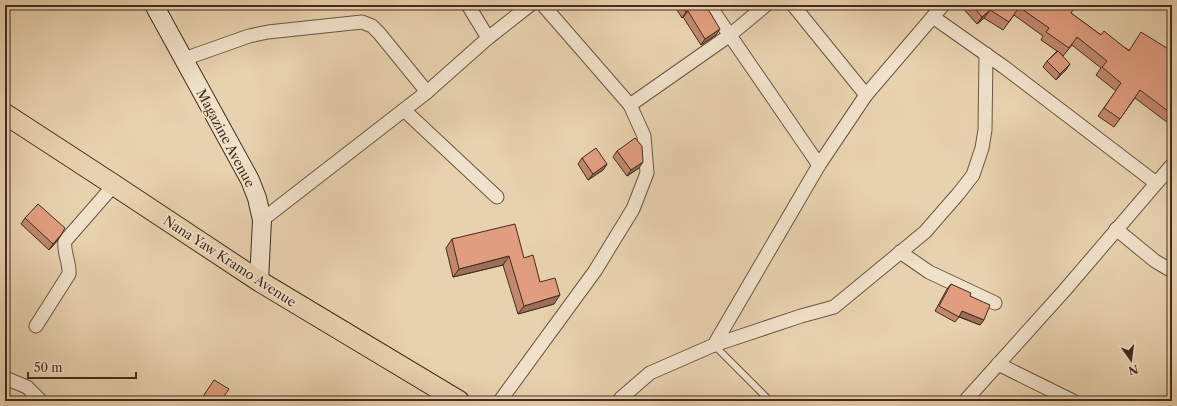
<svg xmlns="http://www.w3.org/2000/svg" width="1177" height="406" font-family="'Libre Caslon Text',serif">
	<style>
		.lines { fill: none; stroke-linecap: round; stroke-linejoin: round }
		.lane-casing { stroke: #6c5642; stroke-width: 8 }
		.street-casing { stroke: #6c5642; stroke-width: 15 }
		.secondary-casing { stroke: #422d1e; stroke-width: 20 }
		.primary-casing { stroke: #422d1e; stroke-width: 22 }
		.lane { stroke: #f0e1ca; stroke-width: 6 }
		.street { stroke: #f0e1ca; stroke-width: 13 }
		.secondary { stroke: #f0e1ca; stroke-width: 18 }
		.primary { stroke: #e8d1ae; stroke-width: 20 }
		.wall { fill: #c1876d; stroke: #422d1e }
		.shaded-wall { fill: #9d6e59; stroke: #422d1e }
		.building { fill: #e09d7f; stroke: #422d1e }
		.labels { text-anchor: middle; dominant-baseline: central; stroke-width: 3.5; stroke-linejoin: round; paint-order: stroke }
		.street-label { font-size: 13px; fill: #422d1e; stroke: #f0e1ca }
	</style>
	<rect width="100%" height="100%" fill="#e8d1ae"/>
	<filter id="stains"><feTurbulence type="fractalNoise" baseFrequency=".005" numOctaves="4"/><feColorMatrix values="0 0 0 0 .2 0 0 0 0 .09 0 0 0 0 .02 0 0 0 .5 -.17"/></filter>
	<radialGradient id="worn" r=".72"><stop offset=".6" stop-color="#630" stop-opacity="0"/><stop offset="1" stop-color="#630" stop-opacity=".3"/></radialGradient>
	<g class="lines">
		<defs>
			<polyline id="lane" points="714,345 770,401"/>
			<g id="street">
				<polyline points="468,5 488,38"/>
				<polyline points="709,5 819,165"/>
				<polyline points="793,5 866,95"/>
				<polyline points="933,17 1004,67 1156,183"/>
				<polyline points="184,59 249,36 268,32 362,22 372,26 379,33 427,92"/>
				<polyline points="630,105 730,35 766,5"/>
				<polyline points="404,110 497,197"/>
				<polyline points="262,220 427,92 488,38 530,5"/>
				<polyline points="1116,229 1155,261 1172,271"/>
				<polyline points="900,252 929,272 995,303"/>
				<path d="M 36,326 L 69,274 C 70,263 63,251 65,241 L 114,185"/>
				<polyline points="714,345 801,316 834,307 925,232 959,193 973,175 982,148 985,130 986,54"/>
				<polyline points="998,364 1073,401"/>
				<polyline points="5,378 27,387 41,401"/>
				<polyline points="500,401 595,271 633,209 647,173 644,136 630,105 543,5"/>
				<polyline points="619,401 621,398 650,373 714,345 819,165 866,95 943,5"/>
				<polyline points="965,401 1064,291 1172,165"/>
			</g>
			<polyline id="secondary" points="154,5 250,180 257,198 262,220 259,281"/>
			<polyline id="primary" points="5,114 114,185 259,281 459,401"/>
		</defs>
		<!-- lane casing -->
		<use href="#lane" class="lane-casing"/>
		<!-- street casing -->
		<use href="#street" class="street-casing"/>
		<!-- secondary casing -->
		<use href="#secondary" class="secondary-casing"/>
		<!-- primary casing -->
		<use href="#primary" class="primary-casing"/>
		<!-- lane -->
		<use href="#lane" class="lane"/>
		<!-- street -->
		<use href="#street" class="street"/>
		<!-- secondary -->
		<use href="#secondary" class="secondary"/>
		<!-- primary -->
		<use href="#primary" class="primary"/>
	</g>
	<!-- wall -->
	<g class="wall">
		<polygon points="674,5 703,5 716,35 701,45 683,17 682,18"/>
		<polygon points="960,5 1072,5 1071,13 1101,35 1129,50 1170,50 1172,47 1172,126 1135,98 1114,127 1098,116 1116,91 1096,75 1101,68 1072,45 1063,56 1060,54 1066,70 1056,80 1043,67 1047,61 1057,51 1041,40 1043,36 1014,15 1003,30 984,18 977,24"/>
		<polygon points="617,151 639,168 627,176 613,157"/>
		<polygon points="582,158 607,164 603,170 588,180 578,164"/>
		<polygon points="25,218 61,235 57,241 49,250 21,224"/>
		<polygon points="452,239 524,258 554,304 518,314 503,265 453,277 446,248"/>
		<polygon points="951,284 970,296 980,325 959,317 955,322 935,311 947,289"/>
	</g>
	<!-- shaded-wall -->
	<g class="shaded-wall">
		<polygon points="990,10 984,18 977,24 982,17"/>
		<polygon points="688,11 683,17 682,18 686,12"/>
		<polygon points="720,29 716,35 701,45 705,39"/>
		<polygon points="1070,64 1066,70 1056,80 1060,74"/>
		<polygon points="643,162 639,168 627,176 631,170"/>
		<polygon points="607,164 603,170 588,180 593,174"/>
		<polygon points="61,235 57,241 49,250 53,244"/>
		<polygon points="509,256 503,265 453,277 459,269"/>
		<polygon points="560,295 554,304 518,314 524,306"/>
		<polygon points="962,311 984,320 980,325 958,316"/>
	</g>
	<!-- building -->
	<g class="building">
		<polygon points="682,5 703,5 706,10 708,9 720,29 705,39 688,11 686,12"/>
		<polygon points="972,5 1072,5 1075,7 1071,13 1101,35 1104,31 1129,51 1141,32 1170,50 1172,47 1172,114 1140,90 1120,119 1104,108 1121,83 1102,67 1107,61 1077,37 1069,48 1046,32 1049,28 1019,7 1009,22 990,10 982,17"/>
		<polygon points="1058,51 1070,64 1060,74 1047,61"/>
		<polygon points="635,138 642,146 643,162 631,170 617,151"/>
		<polygon points="596,148 607,164 593,174 582,158"/>
		<polygon points="38,204 65,228 61,235 53,244 25,218"/>
		<polygon points="515,224 524,258 533,255 540,282 555,278 560,295 524,306 509,256 459,269 452,239"/>
		<polygon points="951,284 971,293 970,296 990,305 984,320 962,311 959,317 939,306"/>
		<polygon points="214,380 229,389 221,401 200,401"/>
	</g>
	<g class="labels">
		<!-- street labels -->
		<g class="street-label">
			<text transform="translate(226 138) rotate(62)">Magazine Avenue</text>
			<text transform="translate(230 261) rotate(33)">Nana Yaw Kramo Avenue</text>
		</g>
	</g>
	<!-- margin -->
	<rect width="1177" height="406" fill="none" stroke="#e8d1ae" stroke-width="20"/>
	<rect x="6" y="6" width="1165" height="394" fill="none" stroke="#422d1e" stroke-width="2"/>
	<rect x="10" y="10" width="1157" height="386" fill="none" stroke="#422d1e"/>
	<!-- north arrow -->
	<g transform="translate(1131 360) rotate(166)" stroke="#f0e1ca" stroke-width="3" paint-order="stroke">
	<path d="M0-3L7 15L0 10L-7 15Z" fill="#422d1e"/>
	<text y="-6" font-size="11" font-weight="bold" text-anchor="middle" fill="#422d1e">N</text>
	</g>
	<!-- scale -->
	<path d="M28 372v6h108v-6" fill="none" stroke="#422d1e" stroke-width="2"/>
	<text x="34" y="372" font-size="12" fill="#422d1e" stroke="#f0e1ca" stroke-width="3" paint-order="stroke">50 m</text>
	<rect width="100%" height="100%" filter="url(#stains)"/>
	<rect width="100%" height="100%" fill="url(#worn)"/>
</svg>
